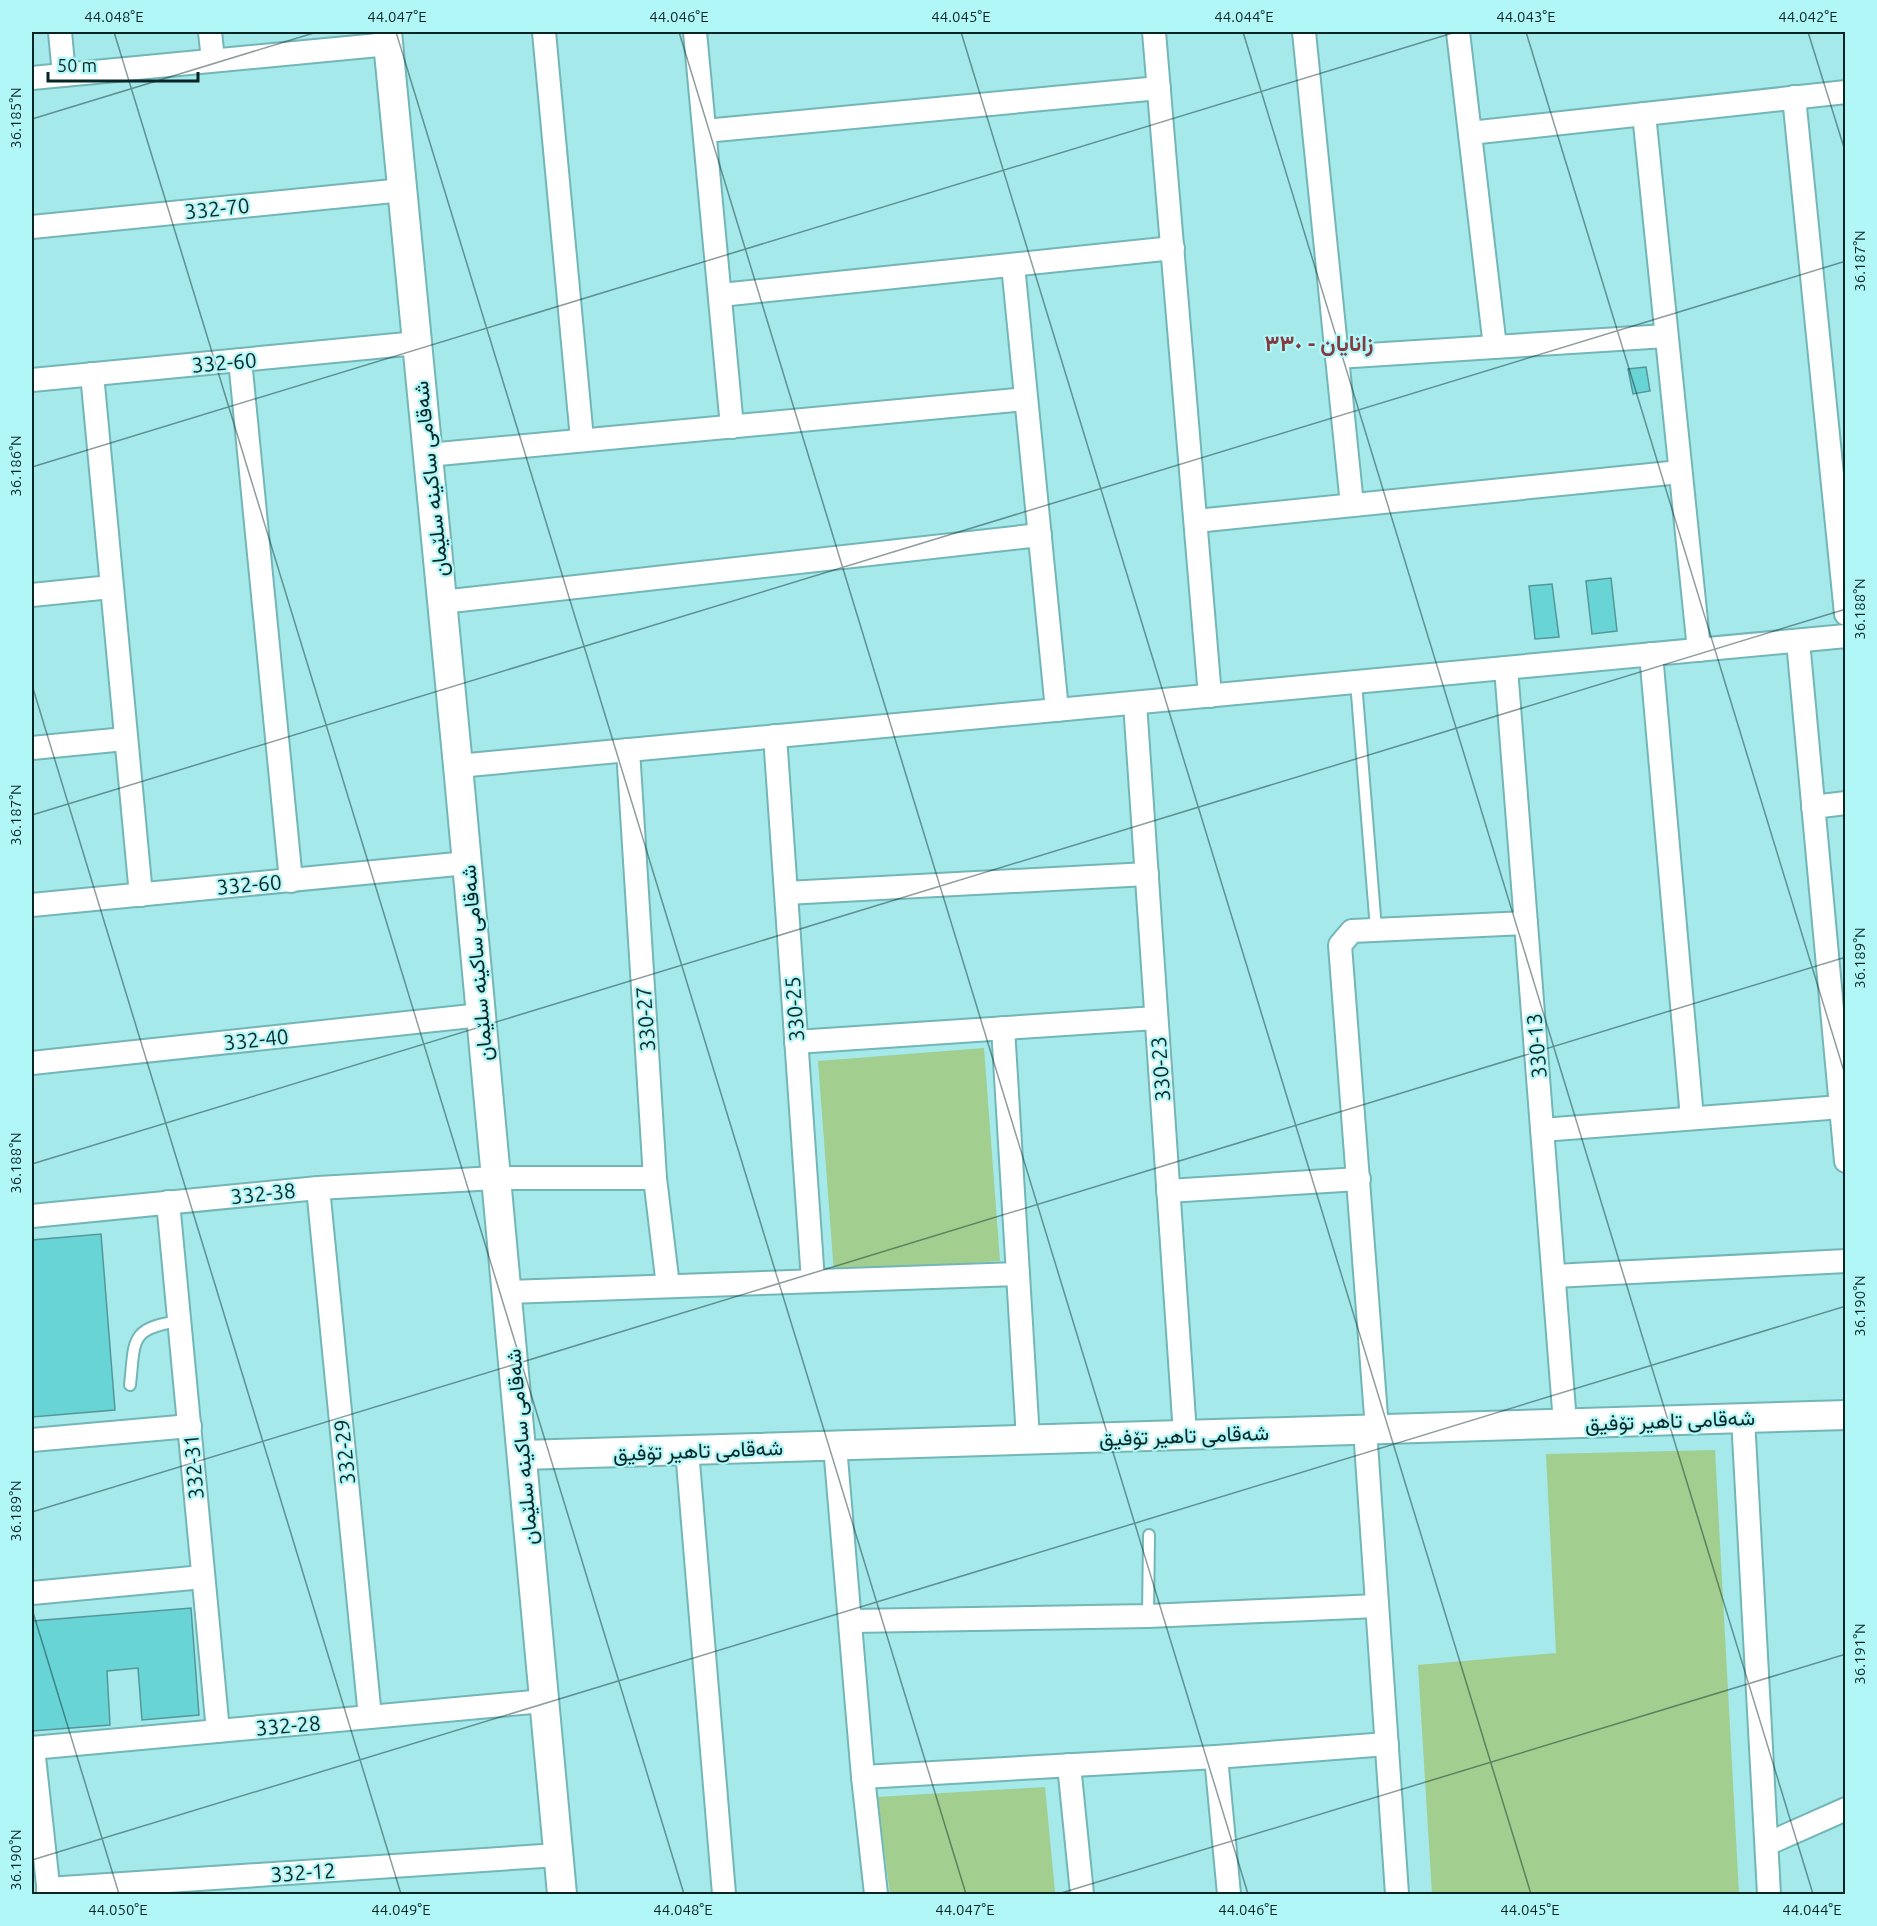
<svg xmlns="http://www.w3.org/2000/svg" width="1877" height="1926" font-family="Ubuntu,Vazirmatn,sans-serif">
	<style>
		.green { fill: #a2ce8f }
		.building { fill: #69d4d5; stroke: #549798; stroke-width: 1.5 }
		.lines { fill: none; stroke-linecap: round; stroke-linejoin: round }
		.service-casing { stroke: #73b6b7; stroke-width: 14 }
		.minor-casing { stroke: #73b6b7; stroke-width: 26 }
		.tertiary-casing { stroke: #73b6b7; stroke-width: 32 }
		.service { stroke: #fff; stroke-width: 10 }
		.minor { stroke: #fff; stroke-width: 22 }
		.tertiary { stroke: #fff; stroke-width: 28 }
		.ticks { fill: none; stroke: #092627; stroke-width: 1.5; stroke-opacity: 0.45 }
		.labels { text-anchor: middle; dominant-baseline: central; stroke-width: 4.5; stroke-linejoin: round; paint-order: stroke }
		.street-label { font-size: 21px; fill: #092627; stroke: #b2f7f7 }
		.neighbourhood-label { font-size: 22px; font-weight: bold; fill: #833a41; stroke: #b2f7f7 }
		.neatline { fill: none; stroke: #092627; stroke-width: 2 }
		.ticks-label { font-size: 15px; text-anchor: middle; fill: #092627 }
	</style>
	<rect width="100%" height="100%" fill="#a5e9ea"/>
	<!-- green -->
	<g class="green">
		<polygon points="984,1048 1000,1261 834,1273 818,1061"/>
		<polygon points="1715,1450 1739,1894 1432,1894 1418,1665 1556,1653 1546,1454"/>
		<polygon points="1045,1787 1055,1892 1030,1894 890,1894 877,1797"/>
	</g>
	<!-- building -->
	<g class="building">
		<polygon points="1646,367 1650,391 1633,394 1628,369"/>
		<polygon points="1611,578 1617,631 1592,634 1586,581"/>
		<polygon points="1552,584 1559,637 1535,639 1529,586"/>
		<polygon points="101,1234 115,1410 32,1417 32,1240"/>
		<polygon points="191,1608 199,1715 142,1720 138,1668 107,1671 110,1725 32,1731 32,1621"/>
	</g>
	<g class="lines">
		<defs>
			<g id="service">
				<polyline points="1356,682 1376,929"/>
				<path d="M 130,1385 C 135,1340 129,1328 180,1321"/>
				<polyline points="1148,1616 1149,1535"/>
			</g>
			<g id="minor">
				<polyline points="60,32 64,75"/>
				<polyline points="210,32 213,60"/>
				<polyline points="544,32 582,439"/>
				<polyline points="695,32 732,427"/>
				<polyline points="1154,32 1210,696"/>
				<polyline points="1304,32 1352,505"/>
				<polyline points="1458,32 1495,347"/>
				<polyline points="32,78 389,44"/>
				<polyline points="1794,97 1846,614"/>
				<polyline points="1644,114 1699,650"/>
				<polyline points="705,131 1159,88"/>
				<polyline points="1470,133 1846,92"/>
				<polyline points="32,227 403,190"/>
				<polyline points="1013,265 1057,710"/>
				<polyline points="721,295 1173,248"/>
				<polyline points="1337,357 1666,336"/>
				<polyline points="240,360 291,881"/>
				<polyline points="92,374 141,895"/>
				<polyline points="32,380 417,343"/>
				<polyline points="428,455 1026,399"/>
				<polyline points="1196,521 1680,472"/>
				<polyline points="32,595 111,587"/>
				<polyline points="442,602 1040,535"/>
				<polyline points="1798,641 1846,1161"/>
				<polyline points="1651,654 1692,1118"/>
				<polyline points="1506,668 1565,1423"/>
				<polyline points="1135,703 1185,1434"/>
				<polyline points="775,736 813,1281"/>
				<polyline points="32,748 125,739"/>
				<polyline points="628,750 655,1178 668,1286"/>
				<polyline points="458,766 1846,636"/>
				<polyline points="1813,807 1846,803"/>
				<polyline points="786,893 1147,874"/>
				<polyline points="32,905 467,863"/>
				<polyline points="1003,1028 1028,1439"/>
				<polyline points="796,1042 1156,1018"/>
				<polyline points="32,1063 481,1015"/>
				<polyline points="1542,1130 1841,1107"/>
				<polyline points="318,1188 370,1717"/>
				<polyline points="1168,1191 1359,1179"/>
				<polyline points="168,1202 218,1731"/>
				<polyline points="32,1216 318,1188 495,1178 655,1178"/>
				<polyline points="1554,1276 1846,1261"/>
				<polyline points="507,1292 1018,1274"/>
				<polyline points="1743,1418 1769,1894"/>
				<polyline points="1365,1429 1397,1894"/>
				<polyline points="1377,1429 1340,945 1352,931 1526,923"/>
				<polyline points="32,1440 190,1426"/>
				<polyline points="835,1446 863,1777 876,1894"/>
				<polyline points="687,1450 724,1894"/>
				<polyline points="32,1593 203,1577"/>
				<polyline points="851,1621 1148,1616 1377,1606"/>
				<polyline points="32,1748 544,1701"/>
				<polyline points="33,1748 49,1894"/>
				<polyline points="1216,1757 1229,1894"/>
				<polyline points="1069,1765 1082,1894"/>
				<polyline points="863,1777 1216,1757 1387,1744"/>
				<polyline points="1767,1844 1846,1809"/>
				<polyline points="48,1889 558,1855"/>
			</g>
			<g id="tertiary">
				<polyline points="387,32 458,766 562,1894"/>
				<polyline points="522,1455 1846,1415"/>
			</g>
		</defs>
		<!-- service casing -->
		<use href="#service" class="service-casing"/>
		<!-- minor casing -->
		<use href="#minor" class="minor-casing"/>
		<!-- tertiary casing -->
		<use href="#tertiary" class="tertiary-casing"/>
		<!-- service -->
		<use href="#service" class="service"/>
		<!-- minor -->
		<use href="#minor" class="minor"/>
		<!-- tertiary -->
		<use href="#tertiary" class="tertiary"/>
	</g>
	<!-- ticks -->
	<path class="ticks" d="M 114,32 L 684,1894M 396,32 L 966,1894M 679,32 L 1248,1894M 961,32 L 1531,1894M 1243,32 L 1813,1894M 1526,32 L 1846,1078M 1808,32 L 1846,154M 32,119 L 317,32M 32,467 L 1456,32M 32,685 L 401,1894M 32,815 L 1846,261M 32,1164 L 1846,609M 32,1512 L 1846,957M 32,1609 L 119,1894M 32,1860 L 1846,1306M 1058,1894 L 1846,1654"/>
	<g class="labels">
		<!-- street labels -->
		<g class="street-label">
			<text transform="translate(217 208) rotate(-6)">332-70</text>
			<text transform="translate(224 362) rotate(-5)">332-60</text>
			<text transform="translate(430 479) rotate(-96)">شەقامی ساکینە سلێمان</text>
			<text transform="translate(249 884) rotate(-5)">332-60</text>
			<text transform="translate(476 963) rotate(-95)">شەقامی ساکینە سلێمان</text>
			<text transform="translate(794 1009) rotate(-94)">330-25</text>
			<text transform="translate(645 1019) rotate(-94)">330-27</text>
			<text transform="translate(256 1039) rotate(-6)">332-40</text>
			<text transform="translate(1536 1046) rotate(-95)">330-13</text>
			<text transform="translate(1160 1069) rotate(-94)">330-23</text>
			<text transform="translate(263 1193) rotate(-6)">332-38</text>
			<text transform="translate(1670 1420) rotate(-2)">شەقامی تاهیر تۆفیق</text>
			<text transform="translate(1184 1435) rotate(-2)">شەقامی تاهیر تۆفیق</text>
			<text transform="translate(521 1447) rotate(-95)">شەقامی ساکینە سلێمان</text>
			<text transform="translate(698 1450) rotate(-2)">شەقامی تاهیر تۆفیق</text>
			<text transform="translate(344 1452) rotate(-96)">332-29</text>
			<text transform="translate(193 1467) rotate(-95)">332-31</text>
			<text transform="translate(288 1725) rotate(-5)">332-28</text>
			<text transform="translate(303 1872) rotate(-4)">332-12</text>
		</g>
		<!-- neighbourhood labels -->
		<g class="neighbourhood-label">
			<text x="1319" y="342">زانایان - ٣٣٠</text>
		</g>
	</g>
	<!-- border -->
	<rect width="1877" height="1926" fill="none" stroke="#b2f7f7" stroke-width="66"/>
	<!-- scale -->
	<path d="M48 72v9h150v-9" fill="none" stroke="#092627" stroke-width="3"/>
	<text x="57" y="72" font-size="18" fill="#092627" stroke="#b2f7f7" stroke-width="4.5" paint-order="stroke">50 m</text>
	<rect x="33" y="33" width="1811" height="1860" class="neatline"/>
	<g class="ticks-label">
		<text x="114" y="22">44.048°E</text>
		<text x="397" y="22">44.047°E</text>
		<text x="679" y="22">44.046°E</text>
		<text x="961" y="22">44.045°E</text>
		<text x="1244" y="22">44.044°E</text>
		<text x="1526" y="22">44.043°E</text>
		<text x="1808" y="22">44.042°E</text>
		<text transform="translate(16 118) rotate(-90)" y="5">36.185°N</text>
		<text transform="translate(1860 261) rotate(-90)" y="5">36.187°N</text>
		<text transform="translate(16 466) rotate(-90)" y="5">36.186°N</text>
		<text transform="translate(1860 609) rotate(-90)" y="5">36.188°N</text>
		<text transform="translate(16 815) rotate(-90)" y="5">36.187°N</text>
		<text transform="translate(1860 958) rotate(-90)" y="5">36.189°N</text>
		<text transform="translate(16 1163) rotate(-90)" y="5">36.188°N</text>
		<text transform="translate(1860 1306) rotate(-90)" y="5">36.190°N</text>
		<text transform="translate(16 1511) rotate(-90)" y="5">36.189°N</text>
		<text transform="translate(1860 1654) rotate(-90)" y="5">36.191°N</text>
		<text transform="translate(16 1860) rotate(-90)" y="5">36.190°N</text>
		<text x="118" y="1915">44.050°E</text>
		<text x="401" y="1915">44.049°E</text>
		<text x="683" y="1915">44.048°E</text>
		<text x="965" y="1915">44.047°E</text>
		<text x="1248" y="1915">44.046°E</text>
		<text x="1530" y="1915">44.045°E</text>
		<text x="1812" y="1915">44.044°E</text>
	</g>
</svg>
